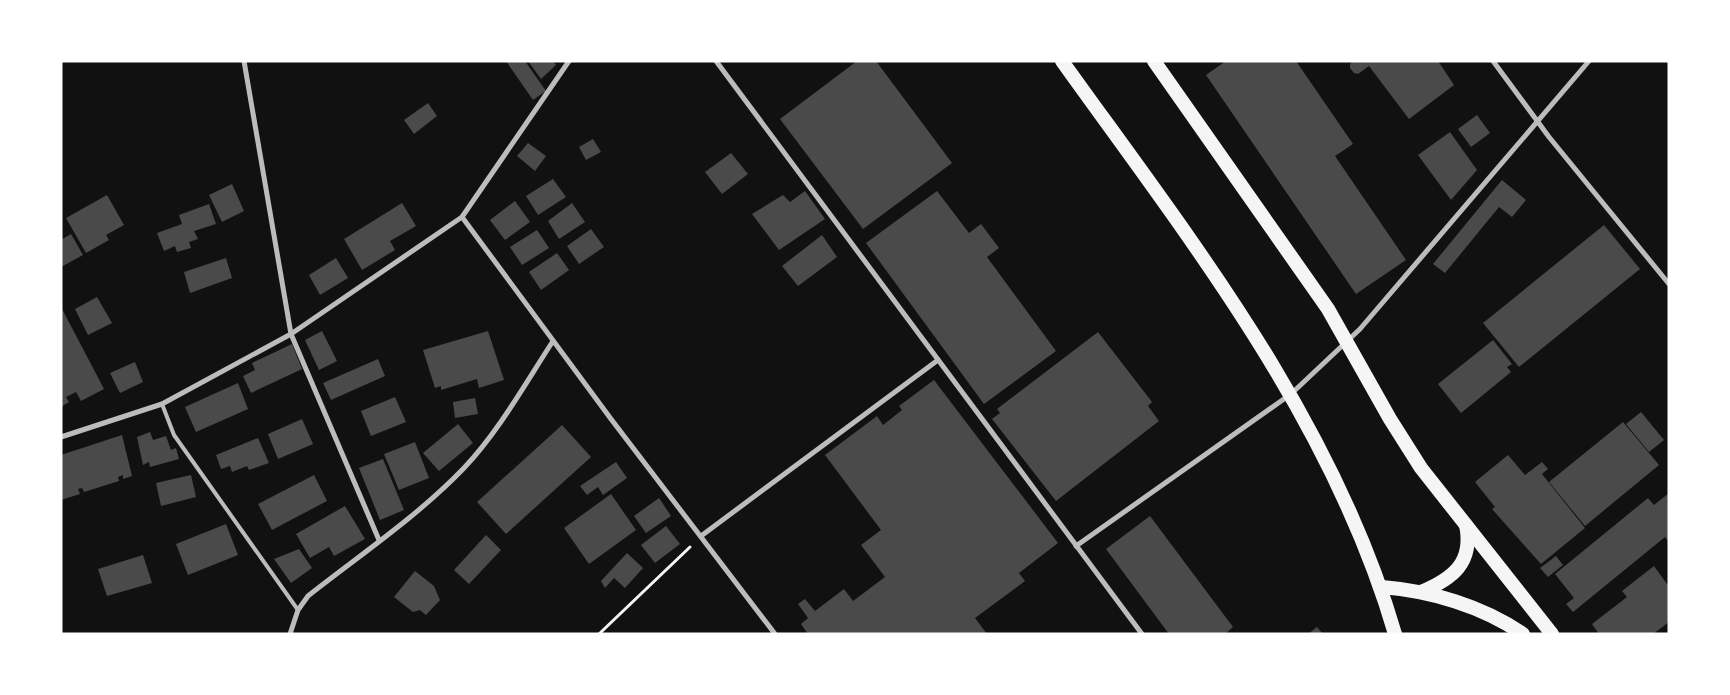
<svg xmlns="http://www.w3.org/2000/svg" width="1730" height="695" font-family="'Alegreya Sans',sans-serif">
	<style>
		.building { fill: #4a4a4a }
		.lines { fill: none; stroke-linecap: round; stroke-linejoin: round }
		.path { stroke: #f5f5f5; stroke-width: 3 }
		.service { stroke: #bcbcbc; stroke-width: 4 }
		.minor { stroke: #bcbcbc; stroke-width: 5 }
		.trunk { stroke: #f5f5f5; stroke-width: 14 }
	</style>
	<rect width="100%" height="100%" fill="#111"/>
	<!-- building -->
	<g class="building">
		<polygon points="506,61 525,61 546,91 533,100"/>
		<polygon points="528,61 553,61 556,65 541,79"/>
		<polygon points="857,61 876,61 952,163 863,229 780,119"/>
		<polygon points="1226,61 1296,61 1353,144 1335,156 1406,260 1356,294 1206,75"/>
		<polygon points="1353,61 1438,61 1454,85 1409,119 1369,66 1358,74 1354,73 1350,68 1350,64"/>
		<polygon points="428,103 437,116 414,134 404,120"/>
		<polygon points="1477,115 1490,133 1471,147 1458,129"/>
		<polygon points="1450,132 1477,170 1451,200 1418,155"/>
		<polygon points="593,139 601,152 586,160 579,147"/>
		<polygon points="528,143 546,156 535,171 517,156"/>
		<polygon points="731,153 748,174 722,194 705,172"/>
		<polygon points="553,179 566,197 538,215 526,196"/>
		<polygon points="1502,180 1526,200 1512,217 1499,207 1445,273 1433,264"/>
		<polygon points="232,184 244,211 222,222 209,195"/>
		<polygon points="805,191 825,219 779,250 752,214 783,195 790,202"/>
		<polygon points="937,191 969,233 981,224 999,248 987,257 1056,351 984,404 866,243"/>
		<polygon points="107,195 124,225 106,235 109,240 86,253 66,218"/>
		<polygon points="515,201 530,222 505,240 490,220"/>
		<polygon points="402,203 416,226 390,241 395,250 362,270 344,239"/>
		<polygon points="572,203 585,222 559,239 548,221"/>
		<polygon points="209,204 216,224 194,231 198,239 189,242 191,248 177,252 175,246 164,251 157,233 182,224 179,215"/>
		<polygon points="1604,225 1640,269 1519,367 1483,323"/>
		<polygon points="591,229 604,247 579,264 567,246"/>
		<polygon points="537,230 549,248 522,265 510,247"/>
		<polygon points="71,234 83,255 61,267 61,240"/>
		<polygon points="822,235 837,257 798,286 782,266"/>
		<polygon points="557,253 569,270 541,290 529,272"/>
		<polygon points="226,258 232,278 190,293 184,272"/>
		<polygon points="336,258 348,278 320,295 309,275"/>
		<polygon points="97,297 112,323 88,335 75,309"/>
		<polygon points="61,307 104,389 81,401 76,392 66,397 69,402 61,407"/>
		<polygon points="322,331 337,361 319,370 305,340"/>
		<polygon points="488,331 504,380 479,388 477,379 441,390 441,386 435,388 423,350"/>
		<polygon points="1098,332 1152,402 1148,406 1159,421 1056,501 992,419 1000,413 997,409"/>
		<polygon points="1493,340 1512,364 1507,367 1511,372 1461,413 1438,384"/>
		<polygon points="292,344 302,369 251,393 243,376 255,370 252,363"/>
		<polygon points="378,359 385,376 331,400 323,383"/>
		<polygon points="135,362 143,382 120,393 110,373"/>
		<polygon points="934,380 1058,543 1019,573 1025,581 975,618 987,634 808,634 801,624 808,618 798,604 805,599 815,611 844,589 853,601 885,577 861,545 881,530 825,455 877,416 883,425 902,410 899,406"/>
		<polygon points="238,383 248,409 196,432 185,407"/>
		<polygon points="395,397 406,422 371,436 361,411"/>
		<polygon points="475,398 478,414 455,418 453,402"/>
		<polygon points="1641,412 1664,440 1649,452 1626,424"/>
		<polygon points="302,419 313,444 278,459 268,434"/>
		<polygon points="1623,422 1659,465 1585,526 1549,482"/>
		<polygon points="458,424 473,443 439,471 423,453"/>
		<polygon points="562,425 591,457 506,534 477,502"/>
		<polygon points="150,432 153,440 166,436 171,450 176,448 179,459 150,467 149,462 143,465 137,437"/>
		<polygon points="122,435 132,476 123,479 123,475 118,477 119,481 84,492 82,488 78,489 80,494 61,500 61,455"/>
		<polygon points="258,438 269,463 249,470 247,466 232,472 230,466 221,469 216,455"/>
		<polygon points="415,442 429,478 399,490 384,454"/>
		<polygon points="1508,455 1525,475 1542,462 1548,469 1542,474 1585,528 1541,564 1492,509 1495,507 1475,482"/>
		<polygon points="383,459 404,510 380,520 359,468"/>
		<polygon points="616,462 627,478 603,495 598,487 587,495 580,486"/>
		<polygon points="191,475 196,497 161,506 156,483"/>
		<polygon points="314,475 327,501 272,530 258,504"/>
		<polygon points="1669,493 1669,542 1665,537 1573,612 1566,604 1574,598 1555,574 1648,498 1654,505"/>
		<polygon points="611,494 636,530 589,564 564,528"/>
		<polygon points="659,498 671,516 646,533 634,516"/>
		<polygon points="345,506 365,539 334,556 329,547 310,558 296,534"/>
		<polygon points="1150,516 1233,627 1225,634 1169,634 1106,549"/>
		<polygon points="226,524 238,555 188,575 176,544"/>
		<polygon points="666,526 680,544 655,563 641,545"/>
		<polygon points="486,535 501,550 469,584 454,570"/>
		<polygon points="299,549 312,568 291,583 274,559"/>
		<polygon points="627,553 643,568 625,588 614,578 605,588 601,581"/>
		<polygon points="143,555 152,583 107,596 98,569"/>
		<polygon points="1556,556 1563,565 1548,577 1540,568"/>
		<polygon points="1654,566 1667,584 1669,583 1669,622 1653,634 1599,634 1592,624 1627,597 1622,591"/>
		<polygon points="415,571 434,586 440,600 426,615 420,610 413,612 394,597"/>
		<polygon points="1317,627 1323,634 1308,634"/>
	</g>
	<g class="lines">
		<!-- path -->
		<polyline class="path" points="599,634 690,547"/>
		<!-- service -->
		<polyline class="service" points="162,404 174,435 298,610"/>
		<!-- minor -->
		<g class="minor">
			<polyline points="244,61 291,334 379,540"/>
			<polyline points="716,61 1142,634"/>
			<polyline points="1493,61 1549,137 1669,284"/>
			<polyline points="462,217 611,419 775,634"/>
			<polyline points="61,437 162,404 291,334 462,217 569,61"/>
			<polyline points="701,536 938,360"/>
			<polyline points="1076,546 1291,394 1360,329 1589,61"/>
			<path d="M 290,634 L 298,610 L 308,596 C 360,555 418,516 464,468 C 499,431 525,384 553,341"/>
		</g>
		<!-- trunk -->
		<g class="trunk">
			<path d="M 1062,61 C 1191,241 1332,418 1395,634"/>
			<polyline points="1154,61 1328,309 1390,419 1421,468 1552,634"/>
			<path d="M 1382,587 C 1431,591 1482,606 1523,634"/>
			<path d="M 1421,592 C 1452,579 1474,563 1466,525"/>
		</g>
	</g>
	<!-- border -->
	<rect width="1730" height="695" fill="none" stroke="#ffffff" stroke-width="125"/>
</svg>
